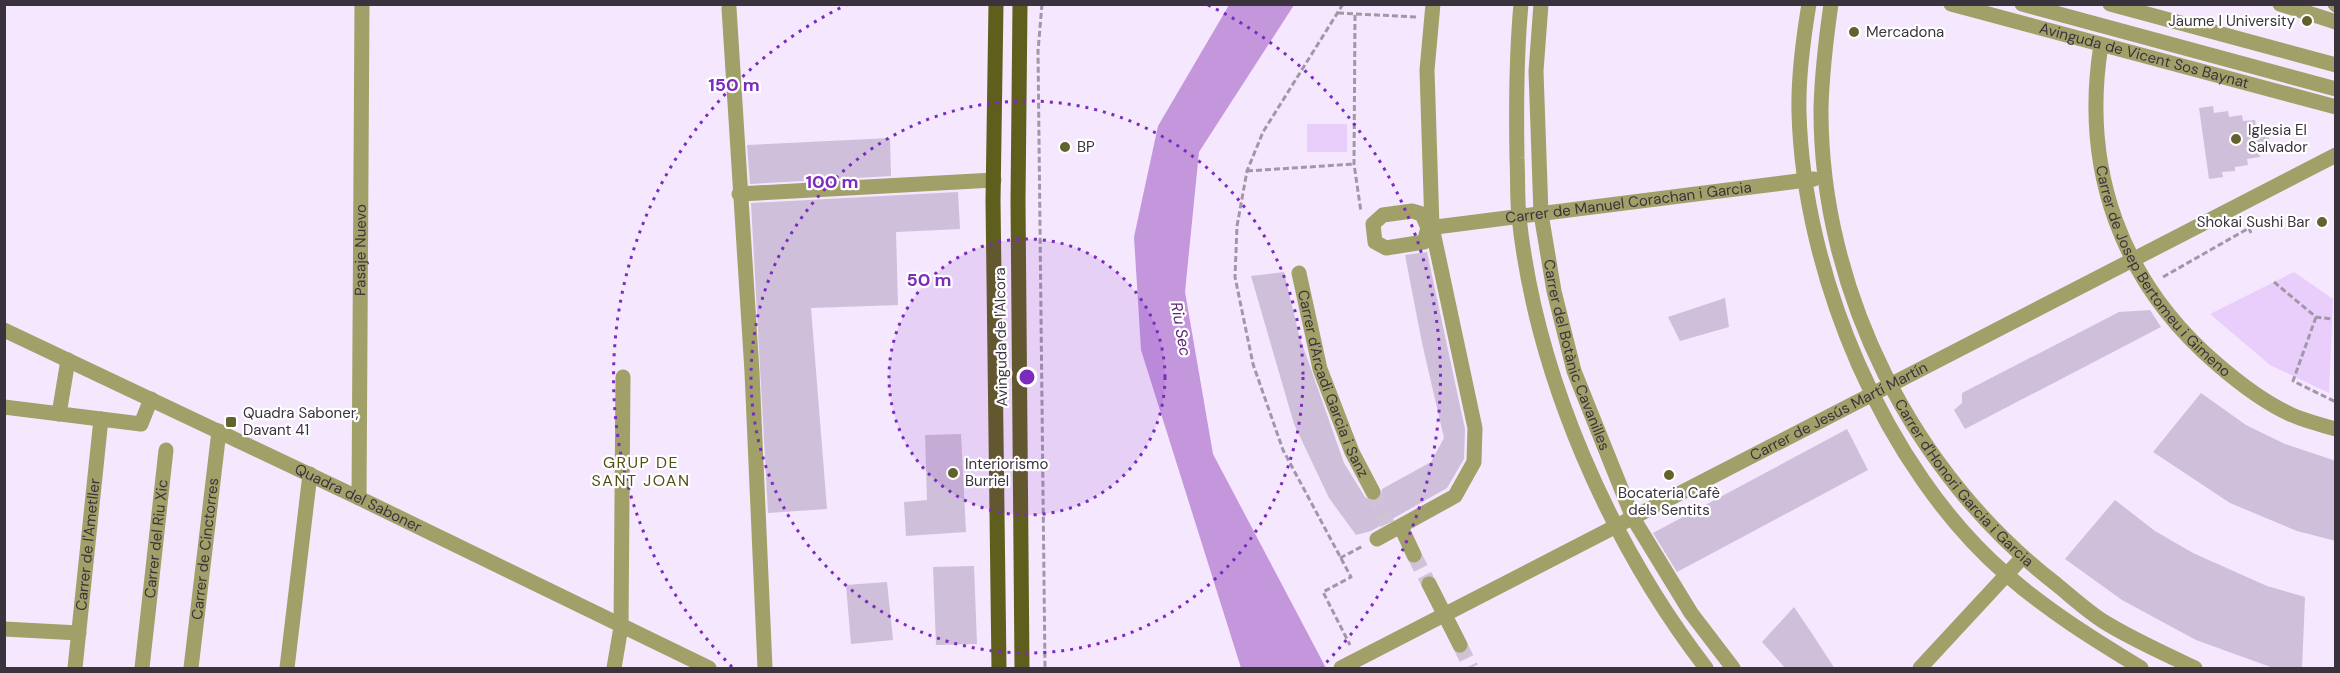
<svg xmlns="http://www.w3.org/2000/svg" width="2340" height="673" font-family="'DM Sans',sans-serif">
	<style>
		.green { fill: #e9cdfa }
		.water { fill: #c497dd }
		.building { fill: #d0bfda }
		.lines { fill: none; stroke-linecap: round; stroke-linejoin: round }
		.minor-tunnel { stroke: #d0c3d7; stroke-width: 15; stroke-dasharray: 15 8; stroke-linecap: butt }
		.path { stroke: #a297a9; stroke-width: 3; stroke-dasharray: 6 3; stroke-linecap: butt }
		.minor { stroke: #a0a068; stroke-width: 15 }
		.major { stroke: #5f5e1c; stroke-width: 15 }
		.ring { fill: none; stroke: #7b2cbf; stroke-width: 3; stroke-dasharray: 3 6 }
		.poi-dot { fill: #62622f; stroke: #fff; stroke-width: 2 }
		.labels { text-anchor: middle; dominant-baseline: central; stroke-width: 4.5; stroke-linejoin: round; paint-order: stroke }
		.poi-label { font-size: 15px; fill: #3a333e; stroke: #fff; text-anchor: start }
		.street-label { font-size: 15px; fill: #3a333e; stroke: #fff }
		.water-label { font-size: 16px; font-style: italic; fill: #5b2475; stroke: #fff }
		.neighbourhood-label { font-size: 16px; letter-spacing: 1.5px; fill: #505013; stroke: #fff }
		.centre { fill: #7b2cbf; stroke: #fff; stroke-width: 3 }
		.ring-label { font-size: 18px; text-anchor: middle; font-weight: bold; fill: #7b2cbf; stroke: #fff; stroke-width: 4.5; stroke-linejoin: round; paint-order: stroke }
	</style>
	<rect width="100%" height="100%" fill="#f5e7fd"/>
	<!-- green -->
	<g class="green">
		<rect x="1307" y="124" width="40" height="28"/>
		<polygon points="2294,272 2333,299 2329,393 2270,365 2210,314"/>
	</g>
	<!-- water -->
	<polygon class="water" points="1229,5 1294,5 1199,152 1185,292 1213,454 1326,668 1241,668 1141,350 1134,237 1158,126"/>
	<!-- building -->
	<g class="building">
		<polygon points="2213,106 2214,113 2228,111 2229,117 2242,115 2243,121 2255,120 2256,126 2267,125 2271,151 2259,153 2260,157 2247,159 2248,165 2235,167 2235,171 2222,172 2223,177 2209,179 2199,108"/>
		<polygon points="890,138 891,176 750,184 747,145"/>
		<polygon points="958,192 960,229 896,232 898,305 811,308 827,509 768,513 751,203"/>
		<polygon points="1427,252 1465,429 1464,459 1447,488 1371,531 1356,535 1329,498 1294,424 1251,276 1284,272 1299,335 1344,463 1365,497 1373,502 1381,498 1382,489 1431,462 1444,438 1422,343 1405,255"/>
		<polygon points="1725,298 1729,327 1680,341 1668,317"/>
		<polygon points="2150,310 2161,327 1965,429 1954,410 1962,403 1962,393 2119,312"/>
		<polygon points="2201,393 2246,425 2285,444 2336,461 2336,541 2297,531 2230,503 2153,452"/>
		<polygon points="1847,429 1868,470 1677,572 1653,533"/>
		<polygon points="961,434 966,532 906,536 904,502 927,500 925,435"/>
		<polygon points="2115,500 2155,531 2193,553 2267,586 2305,597 2302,669 2276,669 2196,640 2122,600 2065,559"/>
		<polygon points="974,566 977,644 936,645 933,567"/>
		<polygon points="887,582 893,640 851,644 846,585"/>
		<polygon points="1794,607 1811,632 1835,669 1786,669 1762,642"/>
	</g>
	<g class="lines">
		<!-- minor-tunnel -->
		<g class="minor-tunnel">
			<polyline points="1373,492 1387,524"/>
			<polyline points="1414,555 1429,584"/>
			<polyline points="1460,645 1471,668"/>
		</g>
		<!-- path -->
		<g class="path">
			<polyline points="1042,4 1038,51 1045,668"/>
			<polyline points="1343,4 1263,132 1247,171 1237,226 1235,277 1253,364 1283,450 1351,577 1323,592 1350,645"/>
			<polyline points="1338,13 1416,17"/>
			<polyline points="1355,15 1354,164 1361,212"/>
			<polyline points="1247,171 1354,164"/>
			<polyline points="2163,277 2249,228 2251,233"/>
			<polyline points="2274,282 2316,317 2332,319"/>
			<polyline points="2316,317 2293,381 2336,402"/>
			<polyline points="1340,558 1363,546"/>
		</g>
		<!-- minor -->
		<g class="minor">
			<path d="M 1521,4 C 1516,58 1516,104 1517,158 C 1518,178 1517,198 1519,217 C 1536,376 1610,543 1706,668"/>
			<path id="s1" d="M 1541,4 L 1536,71 L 1541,214 L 1554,291 L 1574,371 L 1633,518 L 1691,613 L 1733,668"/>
			<path d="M 1809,4 C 1803,40 1798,76 1799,112 C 1803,273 1884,469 2007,575 C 2048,611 2095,640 2141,668"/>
			<path id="s2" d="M 1831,4 C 1826,39 1822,73 1821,108 C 1820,291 1913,474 2056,584 C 2072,597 2088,612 2106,623 C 2134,640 2165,654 2195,668"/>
			<path id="s3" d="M 1951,4 L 2336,107"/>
			<polyline points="2022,4 2336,89"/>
			<polyline points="2110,4 2336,65"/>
			<polyline points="2280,4 2336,22"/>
			<polyline points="2335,4 2336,5"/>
			<polyline points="729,8 752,372 765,668"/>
			<path id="s4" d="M 2101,45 C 2081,169 2121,282 2217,364 C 2239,383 2265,403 2292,415 C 2306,421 2321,425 2336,429"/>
			<polyline points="739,194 994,180"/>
			<polygon points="1412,211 1422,214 1428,228 1424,242 1386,248 1375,242 1373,224 1383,215"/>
			<path id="s5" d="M 1428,228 L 1814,179"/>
			<path id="s6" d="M 1299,273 L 1320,369 L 1352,452 L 1373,492"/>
			<path id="s7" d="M 4,330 L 359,498 L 709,668"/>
			<polyline points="4,407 141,424 151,399"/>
			<polyline points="59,414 68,360"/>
			<path id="s8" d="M 359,498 L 362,4"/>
			<polyline points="1401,527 1414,555"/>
			<polyline points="1377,539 1455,496 1474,462 1475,428 1432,227 1427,70 1433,4"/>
			<polyline points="1429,584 1460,645"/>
			<polyline points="4,629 79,633"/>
			<path id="s9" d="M 75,668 L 101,419"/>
			<path id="s10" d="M 142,668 L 166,450"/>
			<path id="s11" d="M 191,668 L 219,431"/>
			<polyline points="287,668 310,474"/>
			<polyline points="614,668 621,627 623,377"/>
			<path id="s12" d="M 1341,668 L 2336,155"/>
			<polyline points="1920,668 2022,558"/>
		</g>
		<!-- major -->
		<g class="major">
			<polyline points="996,4 993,201 999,668"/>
			<polyline points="1020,4 1018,201 1022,668"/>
		</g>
	</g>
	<!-- distance rings -->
	<circle cx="1027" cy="377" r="138" fill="#7b2cbf" fill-opacity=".12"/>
	<g class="ring">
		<circle cx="1027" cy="377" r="138"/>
		<circle cx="1027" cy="377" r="276"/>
		<path d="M732 667A414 414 0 0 1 846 5M1208 5A414 414 0 0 1 1322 667"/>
	</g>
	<!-- markers -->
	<g class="poi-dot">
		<circle cx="2307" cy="21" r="6"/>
		<circle cx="1854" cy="32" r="6"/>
		<circle cx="2236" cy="139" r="6"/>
		<circle cx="1065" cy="147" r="6"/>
		<circle cx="2322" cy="222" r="6"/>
		<rect x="225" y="416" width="12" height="12" rx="3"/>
		<circle cx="953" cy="473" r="6"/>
		<circle cx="1669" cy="475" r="6"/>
	</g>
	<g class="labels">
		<!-- poi labels -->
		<g class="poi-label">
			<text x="2295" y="21" text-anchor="end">Jaume I University</text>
			<text x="1866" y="32">Mercadona</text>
			<text x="2248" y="130">Iglesia El<tspan x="2248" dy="17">Salvador</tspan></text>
			<text x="1077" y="147">BP</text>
			<text x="2310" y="222" text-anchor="end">Shokai Sushi Bar</text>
			<text x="243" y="413">Quadra Saboner,<tspan x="243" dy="17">Davant 41</tspan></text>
			<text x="965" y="464">Interiorismo<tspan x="965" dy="17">Burriel</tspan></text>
			<text x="1669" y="493" text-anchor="middle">Bocateria Cafè<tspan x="1669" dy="17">dels Sentits</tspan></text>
		</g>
		<!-- street labels -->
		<g class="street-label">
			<text stroke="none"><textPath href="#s3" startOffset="200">Avinguda de Vicent Sos Baynat</textPath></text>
			<text stroke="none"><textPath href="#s5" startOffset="202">Carrer de Manuel Corachan i Garcia</textPath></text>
			<text stroke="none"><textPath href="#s8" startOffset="248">Pasaje Nuevo</textPath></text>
			<text stroke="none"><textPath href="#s4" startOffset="246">Carrer de Josep Bertomeu i Gimeno</textPath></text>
			<text transform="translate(1001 337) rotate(-91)">Avinguda de l'Alcora</text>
			<text stroke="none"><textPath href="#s1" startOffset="356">Carrer del Botànic Cavanilles</textPath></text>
			<text stroke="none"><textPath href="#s6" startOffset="116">Carrer d'Arcadi Garcia i Sanz</textPath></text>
			<text stroke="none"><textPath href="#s12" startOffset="560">Carrer de Jesús Martí Martín</textPath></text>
			<text stroke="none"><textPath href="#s2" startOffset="516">Carrer d'Honori Garcia i Garcia</textPath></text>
			<text stroke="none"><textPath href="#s7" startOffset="392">Quadra del Saboner</textPath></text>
			<text stroke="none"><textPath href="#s10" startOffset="130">Carrer del Riu Xic</textPath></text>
			<text stroke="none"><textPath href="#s9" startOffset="124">Carrer de l'Ametller</textPath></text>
			<text stroke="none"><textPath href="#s11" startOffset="120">Carrer de Cinctorres</textPath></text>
		</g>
		<!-- water labels -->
		<g class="water-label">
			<text transform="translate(1181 329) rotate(80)">Riu Sec</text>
		</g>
		<!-- neighbourhood labels -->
		<g class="neighbourhood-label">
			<text x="641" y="462">GRUP DE<tspan x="641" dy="18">SANT JOAN</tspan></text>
		</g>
	</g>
	<circle cx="1027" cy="377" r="9" class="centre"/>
	<g class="ring-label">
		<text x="734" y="91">150 m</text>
		<text x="832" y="188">100 m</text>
		<text x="929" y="286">50 m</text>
	</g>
	<!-- border -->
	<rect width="2340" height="673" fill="none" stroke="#3a333e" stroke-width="12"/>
</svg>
